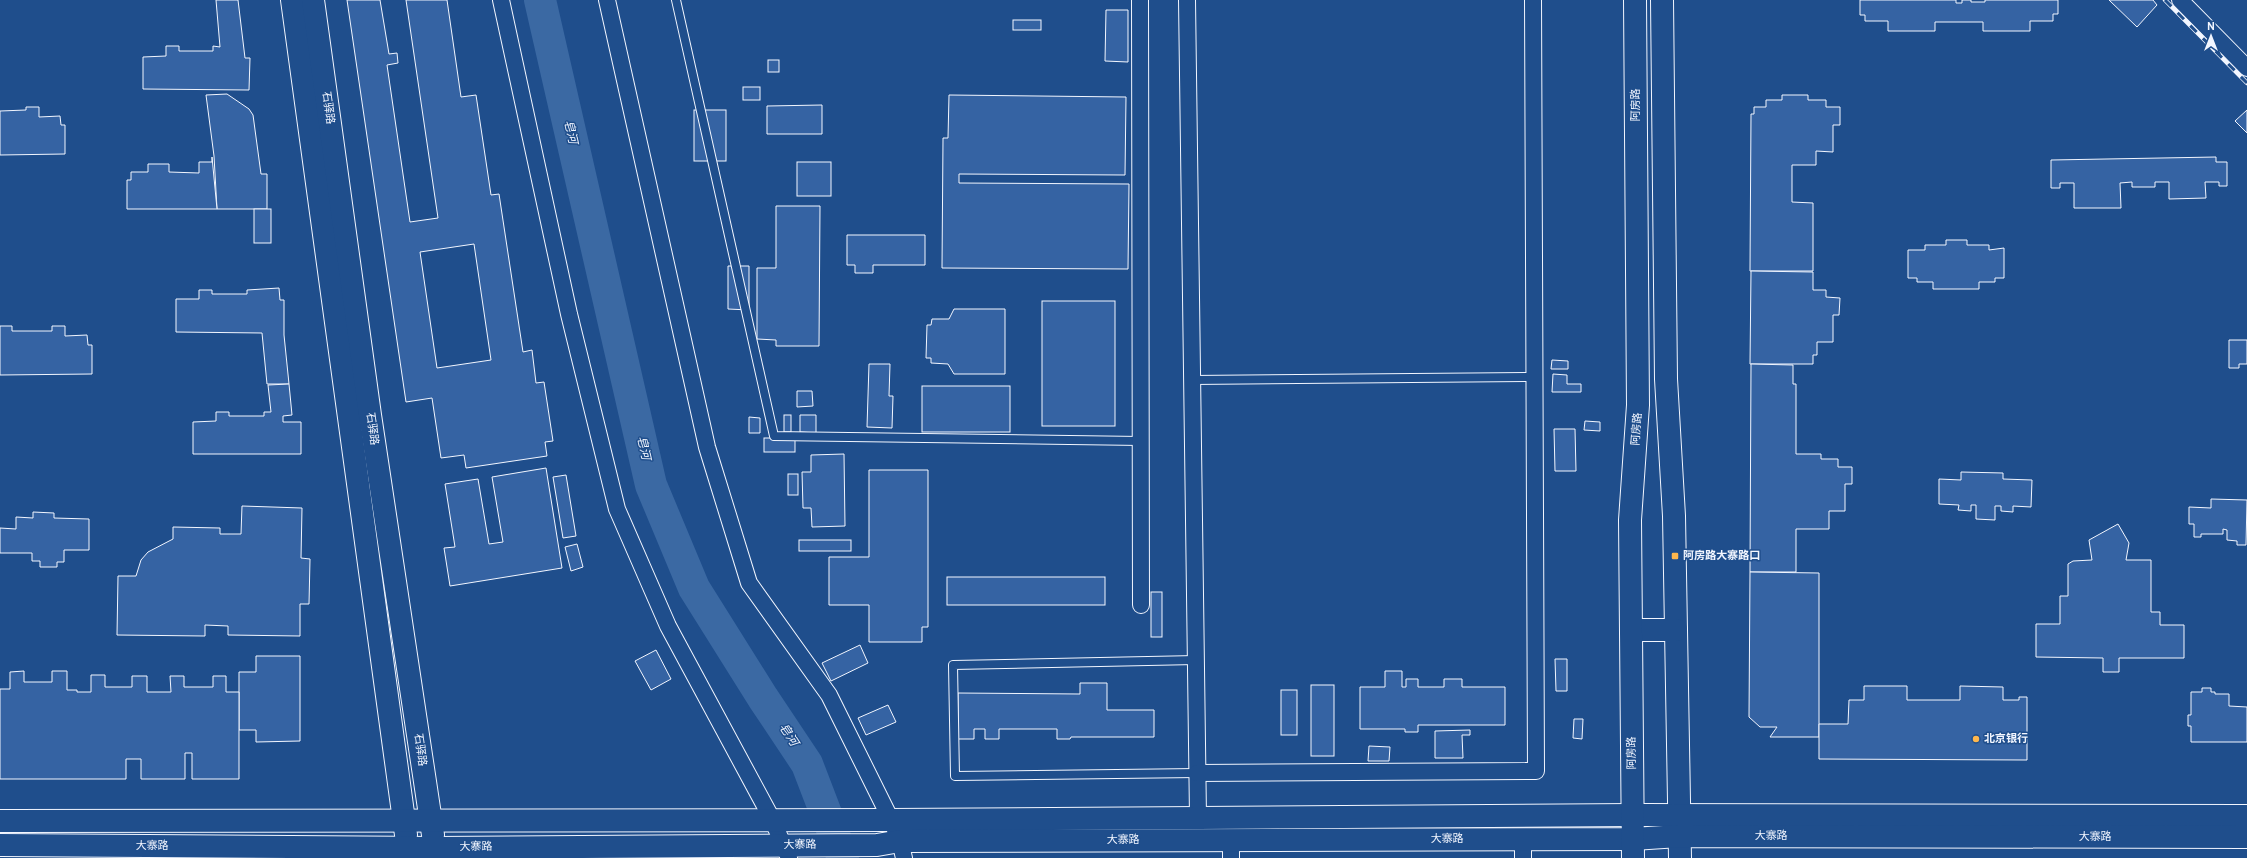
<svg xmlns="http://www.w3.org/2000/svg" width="2247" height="858" font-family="Overpass,'Noto Sans SC',sans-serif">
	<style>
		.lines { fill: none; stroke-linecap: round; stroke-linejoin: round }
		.river { stroke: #3b69a3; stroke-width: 32 }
		.building { fill: #3563a3; stroke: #f2f6ff; fill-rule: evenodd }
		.lane-casing { stroke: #f2f6ff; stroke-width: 10 }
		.street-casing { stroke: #f2f6ff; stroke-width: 18 }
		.secondary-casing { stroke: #f2f6ff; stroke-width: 24 }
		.lane { stroke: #1f4e8c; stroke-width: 8 }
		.street { stroke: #1f4e8c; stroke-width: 16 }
		.secondary { stroke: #1f4e8c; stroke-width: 22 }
		.rail-casing { stroke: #f2f6ff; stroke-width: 4.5 }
		.rail { stroke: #1f4e8c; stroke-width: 3; stroke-dasharray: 9; stroke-linecap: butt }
		.poi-dot { fill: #ffb74d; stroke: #1f4e8c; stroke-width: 1.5 }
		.labels { text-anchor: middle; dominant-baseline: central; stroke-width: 3; stroke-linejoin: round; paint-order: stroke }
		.street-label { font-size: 11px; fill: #f2f6ff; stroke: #1f4e8c }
		.poi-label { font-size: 11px; font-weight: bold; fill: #f2f6ff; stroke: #1f4e8c; text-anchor: start }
		.water-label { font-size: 12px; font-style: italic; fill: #f2f6ff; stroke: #1f4e8c }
	</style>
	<rect width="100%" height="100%" fill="#1f4e8c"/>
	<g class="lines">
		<!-- river -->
		<polyline class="river" points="540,0 651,485 694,588 763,698 807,764 843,858"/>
	</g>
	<!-- building -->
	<g class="building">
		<polygon points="216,0 238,0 245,58 250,58 249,90 143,89 143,57 166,56 166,46 179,46 179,51 213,51 213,46 220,47"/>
		<path d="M 347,0 L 380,0 L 389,54 L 397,53 L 398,63 L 387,65 L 410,222 L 438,218 L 406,0 L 447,0 L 461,97 L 476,95 L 491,195 L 499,194 L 523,352 L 532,350 L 536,383 L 544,382 L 553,441 L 545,442 L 547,456 L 466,468 L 464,455 L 441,458 L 432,398 L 406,402 ZM 474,244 L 491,360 L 437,368 L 420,252 Z"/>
		<polygon points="1860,0 1956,0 1956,3 1962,3 1962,0 1971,0 1971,2 1985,2 1985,0 2058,0 2058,14 2053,14 2053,21 2030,21 2030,31 1983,31 1983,22 1935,22 1935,31 1888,31 1888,21 1865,21 1865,15 1860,15"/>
		<polygon points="2109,0 2153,0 2157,5 2137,27"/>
		<polygon points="1106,10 1128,10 1128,62 1105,61"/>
		<rect x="1013" y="20" width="28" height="10"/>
		<rect x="768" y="60" width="11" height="12"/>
		<rect x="743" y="87" width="17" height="13"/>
		<polygon points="227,94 249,109 253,115 261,174 267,174 267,209 217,209 214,156 206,95"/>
		<polygon points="949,95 1126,97 1125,175 959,174 959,183 1129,184 1128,269 942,268 943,138 948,138"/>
		<polygon points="1782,95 1808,95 1808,100 1826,100 1826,107 1840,107 1840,125 1833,125 1833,152 1816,151 1816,165 1792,165 1792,202 1813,203 1813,271 1750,271 1751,114 1754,114 1754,107 1766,107 1766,100 1782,100"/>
		<polygon points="822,105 822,134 767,134 767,106"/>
		<polygon points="26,107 39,107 39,117 60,116 61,125 65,125 65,154 0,155 0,111 26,110"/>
		<rect x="694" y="110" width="32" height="51"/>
		<polygon points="2247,110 2247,133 2235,121"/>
		<polygon points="212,157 217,209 127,209 127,180 131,180 131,172 148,172 148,164 169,164 169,172 199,173 199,162 212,162"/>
		<polygon points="2216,157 2216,162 2227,162 2227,186 2219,186 2219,182 2205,182 2206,198 2169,199 2169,182 2155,182 2155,187 2132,187 2132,182 2120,183 2121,208 2074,208 2074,183 2060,183 2060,188 2051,188 2051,160"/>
		<rect x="797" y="162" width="34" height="34"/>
		<polygon points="776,206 820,206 819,346 776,346 776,340 757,339 757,268 776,268"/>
		<rect x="254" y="209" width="17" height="34"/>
		<polygon points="847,235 925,235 925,265 873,265 873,273 855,273 855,265 847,265"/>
		<polygon points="1946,240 1967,240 1967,245 1989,245 1989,250 2004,248 2004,278 1995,278 1995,282 1979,282 1979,289 1933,289 1933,282 1917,282 1917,278 1908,278 1908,250 1925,250 1925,245 1946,245"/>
		<polygon points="728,266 749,266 749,310 728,309"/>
		<polygon points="1751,271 1813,272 1813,290 1826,290 1826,297 1840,298 1839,315 1833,315 1833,342 1817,342 1817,355 1813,355 1813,364 1750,364"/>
		<polygon points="279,288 280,300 284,300 284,335 289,384 267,384 262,333 176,332 176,299 199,299 199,290 212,290 212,294 247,294 247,290"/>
		<rect x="1042" y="301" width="73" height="125"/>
		<polygon points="954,309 1005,309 1005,374 954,374 948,364 931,363 931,358 926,358 927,325 931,325 932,319 949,319"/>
		<polygon points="0,326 12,326 12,331 52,331 52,326 65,326 65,336 87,335 88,345 92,345 92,374 0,375"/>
		<polygon points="2229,340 2247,340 2247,364 2239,364 2239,368 2229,368"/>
		<polygon points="1552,360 1568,361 1568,369 1551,369"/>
		<polygon points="869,364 890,364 889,396 893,396 892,428 867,427"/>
		<polygon points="1751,364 1793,365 1793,384 1796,384 1796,454 1821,454 1821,459 1838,459 1838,467 1852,467 1852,484 1845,484 1845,511 1829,511 1829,529 1796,529 1796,572 1750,572"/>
		<polygon points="1553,374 1567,375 1567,384 1581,384 1581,392 1552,392"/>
		<polygon points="289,384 292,415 283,416 283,422 301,422 301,454 193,454 193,422 216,421 216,412 229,412 229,416 264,416 264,412 271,412 268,385"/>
		<rect x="922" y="386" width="88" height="46"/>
		<polygon points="797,391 812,391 813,406 797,407"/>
		<rect x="784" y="415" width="7" height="17"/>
		<polygon points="800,415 816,415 816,433 800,432"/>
		<polygon points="749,417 760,418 760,433 749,433"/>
		<polygon points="1585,421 1600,422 1600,431 1584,430"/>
		<polygon points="1554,429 1575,429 1576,471 1555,471"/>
		<rect x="764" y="438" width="31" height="14"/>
		<polygon points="844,454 845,526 812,527 811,508 803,508 802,472 811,472 811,455"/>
		<polygon points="546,468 562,568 450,586 444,548 455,547 445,484 478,479 489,544 503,542 492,477"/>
		<polygon points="869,470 928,470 928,627 922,627 922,642 869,642 869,605 829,605 829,557 869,557"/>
		<polygon points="1961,472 2003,473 2003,479 2032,480 2031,507 2013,506 2013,512 2001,511 2001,506 1995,506 1995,520 1976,519 1976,505 1971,505 1971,511 1958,510 1959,505 1939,504 1939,479 1961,480"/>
		<rect x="788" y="474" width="10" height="21"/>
		<polygon points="566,475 576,536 563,538 553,477"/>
		<polygon points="2211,499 2247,500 2246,545 2237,545 2237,541 2227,540 2227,530 2223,529 2223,534 2201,534 2201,537 2194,537 2194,524 2189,524 2189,507 2211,508"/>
		<polygon points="242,506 302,508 301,558 310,559 309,604 300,604 300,636 228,635 228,626 205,625 205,636 117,635 118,576 136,576 141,560 148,552 173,539 173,527 220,528 220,534 241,534"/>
		<polygon points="33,512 54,513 54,518 89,519 89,550 64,550 64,562 57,562 57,567 40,567 40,561 32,561 32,553 0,553 0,528 16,529 16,517 33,518"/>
		<polygon points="2118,524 2129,543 2126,560 2151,560 2151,612 2160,612 2160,625 2184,625 2184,658 2119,658 2119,672 2103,672 2103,658 2036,657 2036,624 2060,624 2060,596 2068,596 2068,564 2073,561 2092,560 2089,540"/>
		<rect x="799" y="540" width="52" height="11"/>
		<polygon points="577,544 583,567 571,571 565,547"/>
		<polygon points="1750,572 1819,573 1819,737 1770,737 1777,727 1760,727 1749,717"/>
		<rect x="947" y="577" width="158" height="28"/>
		<rect x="1151" y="592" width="11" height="45"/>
		<polygon points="860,645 868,663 831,681 822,663"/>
		<polygon points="656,650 671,679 651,690 635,661"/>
		<polygon points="256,656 300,656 300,741 256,742 256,730 239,730 239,672 256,672"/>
		<polygon points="1555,659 1567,659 1567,691 1556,691"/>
		<polygon points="24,671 24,682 52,682 52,671 67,671 67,690 77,690 77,692 91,692 91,675 105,675 105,687 132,687 132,676 147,676 147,692 171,692 170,676 184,676 184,687 213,687 213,676 226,676 226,692 239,692 239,779 192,779 192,753 185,753 185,779 141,779 141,759 126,759 126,779 0,779 0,689 10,689 10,672"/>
		<polygon points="1385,671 1402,671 1402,687 1406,687 1406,679 1418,679 1418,687 1444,687 1444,679 1462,679 1462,687 1505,687 1505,725 1418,725 1418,732 1405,732 1405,729 1360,729 1360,687 1385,687"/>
		<polygon points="1080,683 1107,683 1107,710 1154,710 1154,737 1071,737 1070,739 1057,739 1057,729 999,729 999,739 985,739 985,729 974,729 974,739 958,739 958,693 1080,694"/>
		<rect x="1311" y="685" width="23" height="71"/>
		<polygon points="1864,686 1907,686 1907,700 1960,700 1960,686 2003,687 2003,700 2019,700 2019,697 2027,697 2027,760 1819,759 1819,724 1848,724 1849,700 1864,700"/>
		<polygon points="2202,688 2211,688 2211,692 2215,692 2215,694 2229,694 2229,706 2247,707 2247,742 2191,742 2191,726 2188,726 2188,715 2191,715 2191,692 2202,692"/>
		<rect x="1281" y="690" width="16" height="45"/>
		<polygon points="888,705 896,722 866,735 858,718"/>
		<polygon points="1574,719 1583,719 1582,739 1573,738"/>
		<polygon points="1470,730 1470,735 1462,735 1463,758 1435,758 1435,731"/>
		<polygon points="1369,746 1390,747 1389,761 1368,761"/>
	</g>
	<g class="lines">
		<defs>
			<g id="lane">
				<polyline points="676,0 774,436 1141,441"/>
				<polyline points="1192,380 1534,377"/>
				<polyline points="1196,660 953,665 955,776 1197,773"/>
			</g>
			<g id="street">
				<polyline points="501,0 569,314 617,509 668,626 772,819 789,858"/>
				<polyline points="607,0 707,447 749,583 829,695 891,820 900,841 904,858"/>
				<polyline points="1140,0 1141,605"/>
				<polyline points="1187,0 1198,817"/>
				<polyline points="2180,0 2247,68"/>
				<polyline points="1197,773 1536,771 1533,0"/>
				<polyline points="1523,839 1523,858"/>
				<polyline points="1231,840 1231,858"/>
			</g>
			<g id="secondary">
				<polyline points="292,0 406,835"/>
				<polyline points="313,0 370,415 433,835"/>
				<polyline points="1662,0 1666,379 1674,516 1680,858"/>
				<polyline points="1631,630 1676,630"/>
				<polyline points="0,821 891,820 1633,815 2247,816"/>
				<polyline points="0,845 435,848 877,845 900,841 1633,839 1679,836 2247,837"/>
				<polyline points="1633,858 1630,520 1638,405 1635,0"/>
			</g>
		</defs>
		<!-- lane casing -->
		<use href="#lane" class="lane-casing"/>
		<!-- street casing -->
		<use href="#street" class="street-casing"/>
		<!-- secondary casing -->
		<use href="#secondary" class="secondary-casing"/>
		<!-- lane -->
		<use href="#lane" class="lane"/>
		<!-- street -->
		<use href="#street" class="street"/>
		<!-- secondary -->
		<use href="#secondary" class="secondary"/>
		<defs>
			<polyline id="rail" points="2165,0 2247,83"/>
		</defs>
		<!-- rail casing -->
		<use href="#rail" class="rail-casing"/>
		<!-- rail -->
		<use href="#rail" class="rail"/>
	</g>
	<!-- markers -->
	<g class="poi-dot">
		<rect x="1671" y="552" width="8" height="8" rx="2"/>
		<circle cx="1976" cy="739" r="4"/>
	</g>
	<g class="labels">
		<!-- street labels -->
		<g class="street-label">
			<text transform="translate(1636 105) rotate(-90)">阿房路</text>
			<text transform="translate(328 108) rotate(82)">石驿路</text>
			<text transform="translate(372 429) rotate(82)">石驿路</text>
			<text transform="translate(1637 429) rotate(-86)">阿房路</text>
			<text transform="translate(420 750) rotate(82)">石驿路</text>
			<text transform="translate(1632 753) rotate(-91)">阿房路</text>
			<text x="1771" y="836">大寨路</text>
			<text x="2095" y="837">大寨路</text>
			<text x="1447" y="839">大寨路</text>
			<text x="1123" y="840">大寨路</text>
			<text transform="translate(800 845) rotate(-1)">大寨路</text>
			<text x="152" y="846">大寨路</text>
			<text transform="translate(476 847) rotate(-1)">大寨路</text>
		</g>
		<!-- poi labels -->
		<g class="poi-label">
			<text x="1683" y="556">阿房路大寨路口</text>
			<text x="1984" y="739">北京银行</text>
		</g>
		<!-- water labels -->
		<g class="water-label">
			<text transform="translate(570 132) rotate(77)">皂河</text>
			<text transform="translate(643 448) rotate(77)">皂河</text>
			<text transform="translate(788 735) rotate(57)">皂河</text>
		</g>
	</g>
	<!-- north arrow -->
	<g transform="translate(2211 36)" stroke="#1f4e8c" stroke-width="3" paint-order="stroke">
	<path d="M0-3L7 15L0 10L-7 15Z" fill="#f2f6ff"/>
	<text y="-6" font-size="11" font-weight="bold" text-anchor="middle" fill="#f2f6ff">N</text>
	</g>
</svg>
